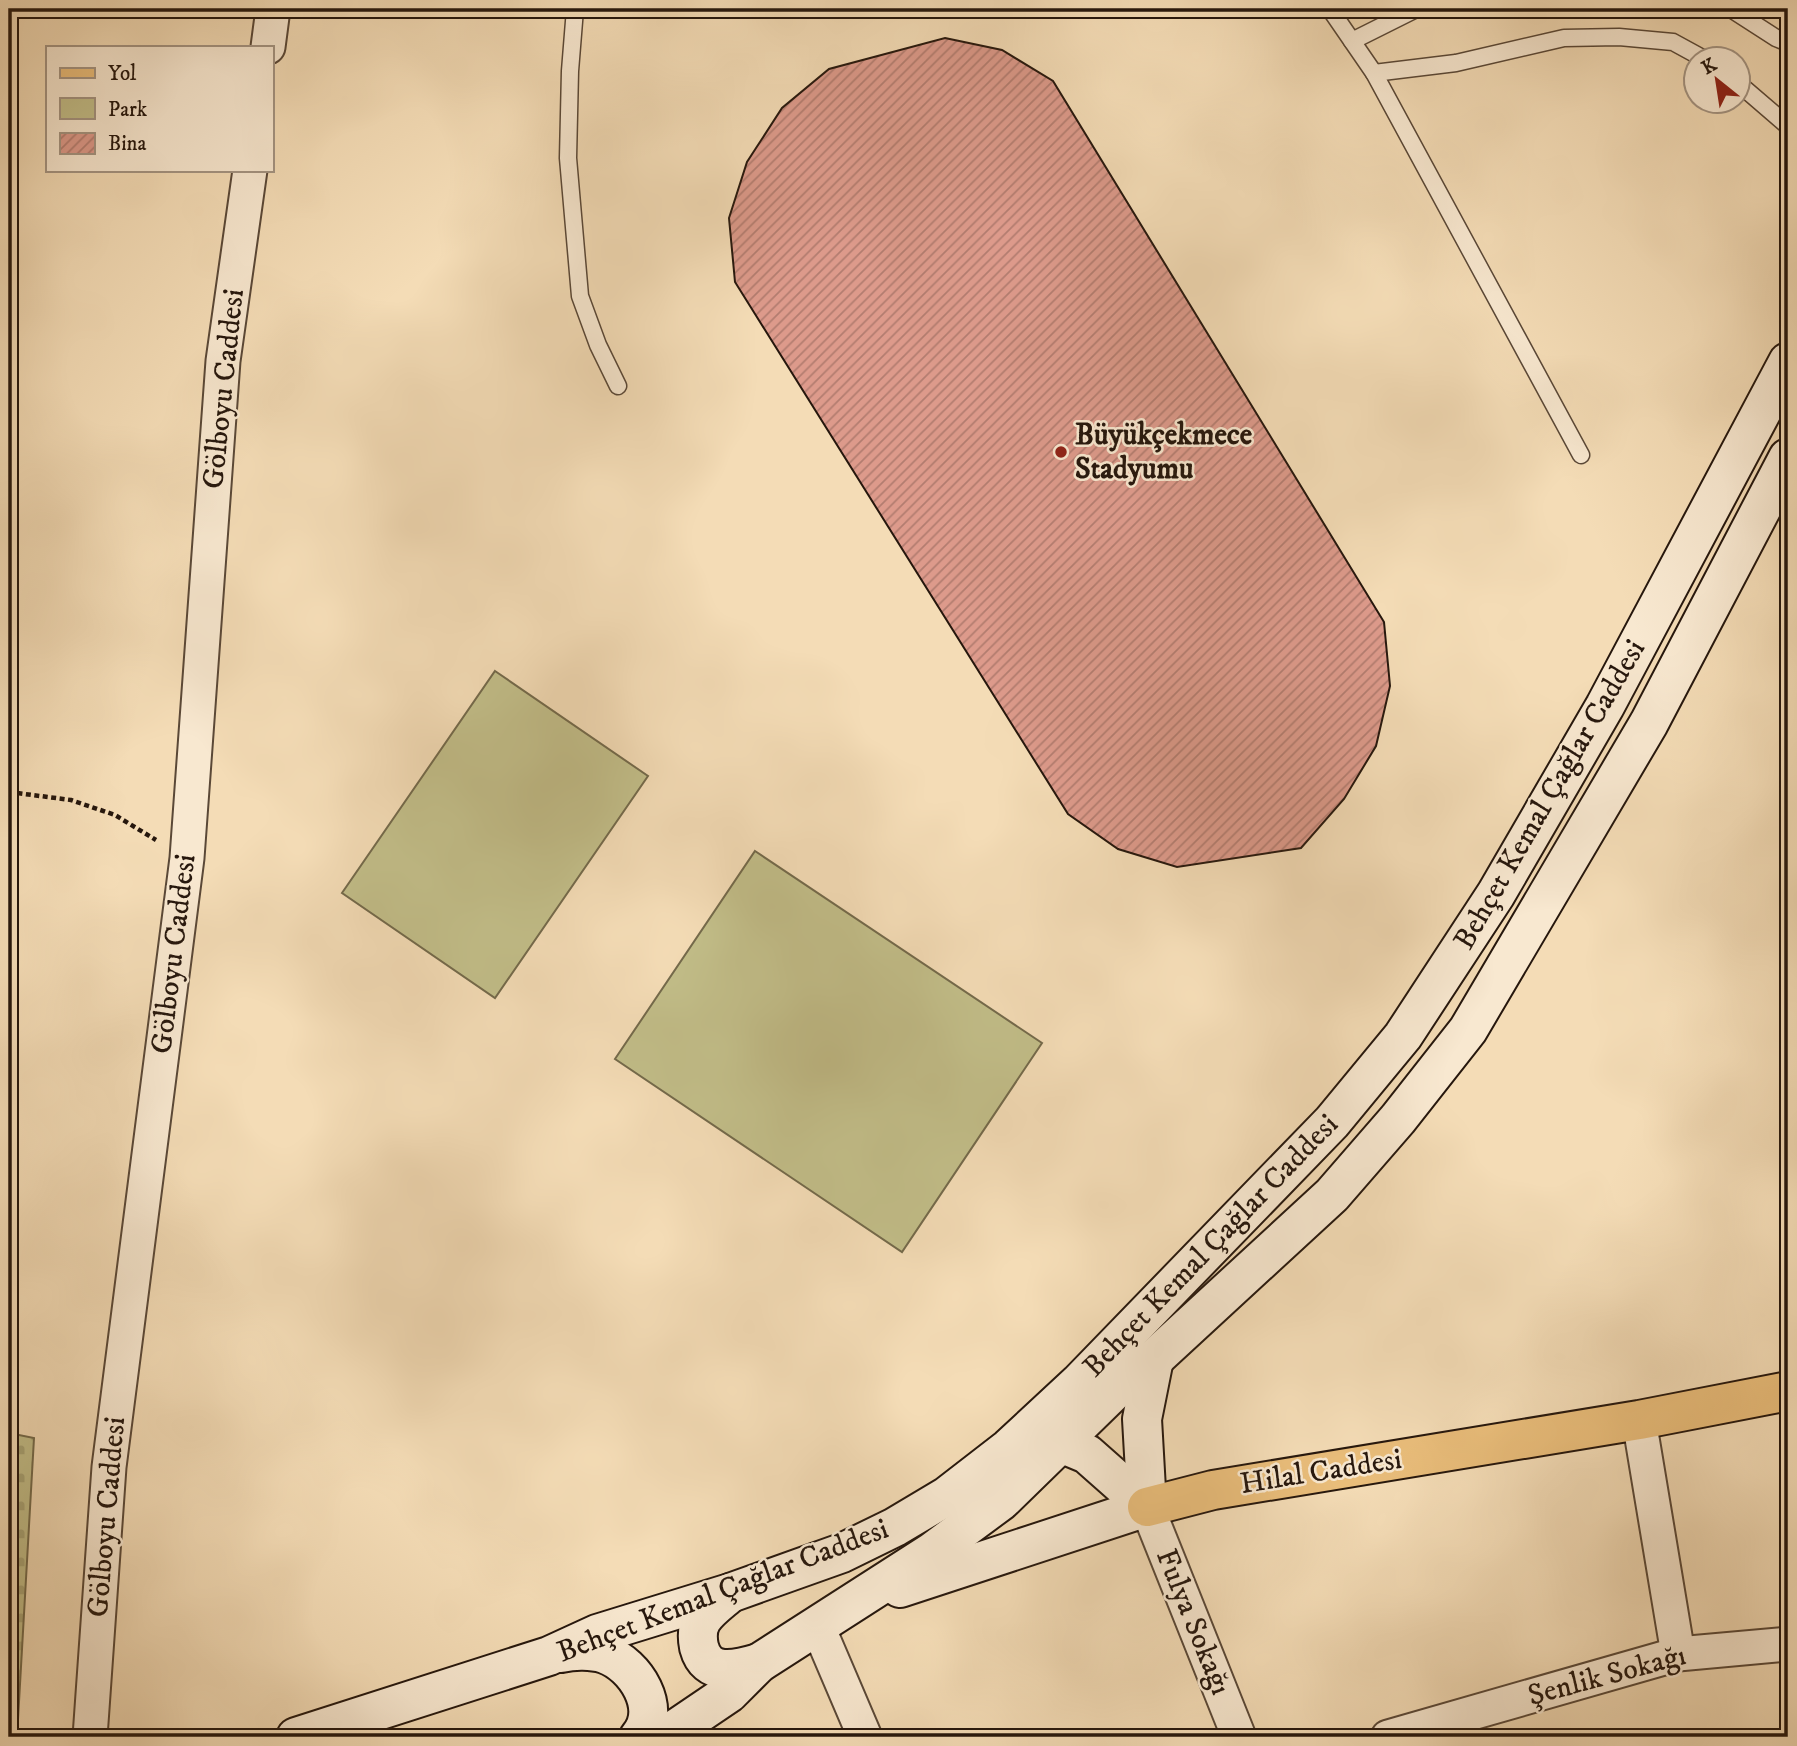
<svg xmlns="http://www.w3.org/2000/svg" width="1797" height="1746" font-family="'IM FELL DW Pica',serif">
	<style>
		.green { fill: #c2be89; stroke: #746a4b; stroke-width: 2 }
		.cemetery { fill: url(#cemetery-stones); stroke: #746a4b; stroke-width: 2 }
		.building { fill: url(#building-hatch); stroke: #26170d; stroke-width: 2 }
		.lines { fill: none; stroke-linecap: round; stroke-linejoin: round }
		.lane-casing { stroke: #5a4837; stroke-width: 19 }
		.street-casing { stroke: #5a4837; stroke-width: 37 }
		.secondary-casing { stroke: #26170d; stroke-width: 42 }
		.primary-casing { stroke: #26170d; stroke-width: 42 }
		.path { stroke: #26170d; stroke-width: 4.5; stroke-dasharray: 5 3.5; stroke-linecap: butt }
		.lane { stroke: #f8e8d0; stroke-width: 16 }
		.street { stroke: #f8e8d0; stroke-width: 33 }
		.secondary { stroke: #f8e8d0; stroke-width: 38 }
		.primary { stroke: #eabe7b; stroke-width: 38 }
		.poi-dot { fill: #8f2418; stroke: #f8e8d0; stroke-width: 2.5 }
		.labels { text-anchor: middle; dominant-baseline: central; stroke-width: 5; stroke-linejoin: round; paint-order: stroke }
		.street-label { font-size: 30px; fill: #26170d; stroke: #f8e8d0 }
		.poi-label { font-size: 30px; font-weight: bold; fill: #26170d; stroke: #f8e8d0; text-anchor: start }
	</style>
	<defs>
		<pattern id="cemetery-stones" width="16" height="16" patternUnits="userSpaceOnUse" patternTransform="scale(1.75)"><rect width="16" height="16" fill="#c2be89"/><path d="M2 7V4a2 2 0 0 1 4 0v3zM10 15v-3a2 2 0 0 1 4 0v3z" fill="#a7a375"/></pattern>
		<pattern id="building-hatch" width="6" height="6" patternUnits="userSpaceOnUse" patternTransform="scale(1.75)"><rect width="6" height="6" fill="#dd9a8b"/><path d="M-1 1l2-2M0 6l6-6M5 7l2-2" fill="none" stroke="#b37d70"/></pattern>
	</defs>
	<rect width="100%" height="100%" fill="#f4dcb6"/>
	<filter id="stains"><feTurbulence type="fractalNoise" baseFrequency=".00286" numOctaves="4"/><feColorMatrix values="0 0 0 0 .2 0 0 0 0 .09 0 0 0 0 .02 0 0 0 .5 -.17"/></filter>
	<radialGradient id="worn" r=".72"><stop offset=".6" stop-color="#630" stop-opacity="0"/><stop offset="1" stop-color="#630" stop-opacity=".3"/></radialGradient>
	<!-- green -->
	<g class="green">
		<polygon points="495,671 648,776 495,998 342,893"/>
		<polygon points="755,851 1042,1043 902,1252 615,1059"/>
	</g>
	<!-- cemetery -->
	<polygon class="cemetery" points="9,1433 34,1438 17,1737 9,1737"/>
	<!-- building -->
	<polygon class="building" points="945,38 1002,50 1053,81 1384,622 1390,686 1376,746 1344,799 1301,848 1177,867 1118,849 1068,814 735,282 729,218 747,162 782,108 829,69"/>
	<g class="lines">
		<defs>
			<g id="lane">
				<polyline points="575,9 570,71 568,158 580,296 598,345 618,386"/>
				<polyline points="1330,9 1374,73 1581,455"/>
				<polyline points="1731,9 1776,38 1788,43"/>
				<polyline points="1352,41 1416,9"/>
				<polyline points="1374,73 1456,63 1564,38 1619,37 1673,42 1706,60"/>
				<polyline points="1738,83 1788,126"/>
			</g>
			<g id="street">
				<polyline points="268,47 273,9"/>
				<polyline points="1639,1420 1678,1654"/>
				<polyline points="1147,1507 1239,1737"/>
				<polyline points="818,1627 865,1737"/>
				<polyline points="90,1737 109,1467 187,858 223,361 250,170"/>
				<polyline points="1388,1737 1678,1654 1788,1644"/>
			</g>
			<g id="secondary">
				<polyline points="1063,1444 1087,1454 1147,1507"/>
				<polyline points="1147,1507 1142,1419 1154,1359"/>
				<polyline points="900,1588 1147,1507"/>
				<path d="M 730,1593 C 721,1601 708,1610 702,1620 C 697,1628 697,1637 699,1647 C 707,1677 735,1670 759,1663"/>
				<path d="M 561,1653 C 574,1650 592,1650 605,1654 C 636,1665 663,1709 639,1737"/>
				<polyline points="296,1737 549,1656 597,1634 730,1593 842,1553 895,1527 947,1496 1009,1448 1079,1383 1332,1122 1403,1036 1496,894 1605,706 1788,362"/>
				<polyline points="664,1737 729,1693 759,1663 932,1552 1001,1501 1119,1386 1154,1359 1332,1195 1398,1119 1468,1030 1649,723 1788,458"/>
			</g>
			<polyline id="primary" points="1147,1507 1213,1490 1639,1420 1788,1391"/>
		</defs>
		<!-- lane casing -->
		<use href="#lane" class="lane-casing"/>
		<!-- street casing -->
		<use href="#street" class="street-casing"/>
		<!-- secondary casing -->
		<use href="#secondary" class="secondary-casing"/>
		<!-- primary casing -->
		<use href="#primary" class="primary-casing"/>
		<!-- path -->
		<polyline class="path" points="9,792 71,800 115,815 156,840"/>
		<!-- lane -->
		<use href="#lane" class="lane"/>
		<!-- street -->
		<use href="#street" class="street"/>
		<!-- secondary -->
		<use href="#secondary" class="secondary"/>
		<!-- primary -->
		<use href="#primary" class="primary"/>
	</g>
	<!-- markers -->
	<circle class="poi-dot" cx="1061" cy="452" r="7"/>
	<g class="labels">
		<!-- street labels -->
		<g class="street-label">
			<text transform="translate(224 389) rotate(-84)">Gölboyu Caddesi</text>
			<text transform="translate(1550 795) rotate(-60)">Behçet Kemal Çağlar Caddesi</text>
			<text transform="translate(174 954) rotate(-83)">Gölboyu Caddesi</text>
			<text transform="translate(1211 1246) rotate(-46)">Behçet Kemal Çağlar Caddesi</text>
			<text transform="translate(1321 1472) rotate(-9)">Hilal Caddesi</text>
			<text transform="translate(107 1517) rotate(-85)">Gölboyu Caddesi</text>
			<text transform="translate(723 1591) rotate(-21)">Behçet Kemal Çağlar Caddesi</text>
			<text transform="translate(1193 1622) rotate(68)">Fulya Sokağı</text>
			<text transform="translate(1607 1676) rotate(-15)">Şenlik Sokağı</text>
		</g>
		<!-- poi labels -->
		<g class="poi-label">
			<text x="1075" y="435">Büyükçekmece<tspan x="1075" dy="34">Stadyumu</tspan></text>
		</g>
	</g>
	<!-- margin -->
	<rect width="1797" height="1746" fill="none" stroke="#f4dcb6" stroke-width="35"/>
	<rect x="10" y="10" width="1776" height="1725" fill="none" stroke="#26170d" stroke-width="3.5"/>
	<rect x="18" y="18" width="1762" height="1711" fill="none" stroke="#26170d" stroke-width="2"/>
	<!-- legend -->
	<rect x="46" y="46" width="228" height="126" fill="#f8e8d0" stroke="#a49482" stroke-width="2"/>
	<rect x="60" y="68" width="35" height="10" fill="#eabe7b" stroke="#a49482" stroke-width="2"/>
	<text x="108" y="80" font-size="21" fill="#26170d">Yol</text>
	<rect x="60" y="98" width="35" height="21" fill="#c2be89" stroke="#a49482" stroke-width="2"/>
	<text x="108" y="116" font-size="21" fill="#26170d">Park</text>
	<rect x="60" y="133" width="35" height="21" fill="url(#building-hatch)" stroke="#a49482" stroke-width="2"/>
	<text x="108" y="150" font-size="21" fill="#26170d">Bina</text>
	<!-- north arrow -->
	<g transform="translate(1717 80) rotate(330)"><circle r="33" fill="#f8e8d0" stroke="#a49482" stroke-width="2"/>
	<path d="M0-5L12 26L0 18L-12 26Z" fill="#8f2418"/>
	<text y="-10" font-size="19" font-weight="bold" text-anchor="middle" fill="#26170d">K</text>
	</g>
	<rect width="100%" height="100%" filter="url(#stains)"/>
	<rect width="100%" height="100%" fill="url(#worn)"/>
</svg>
